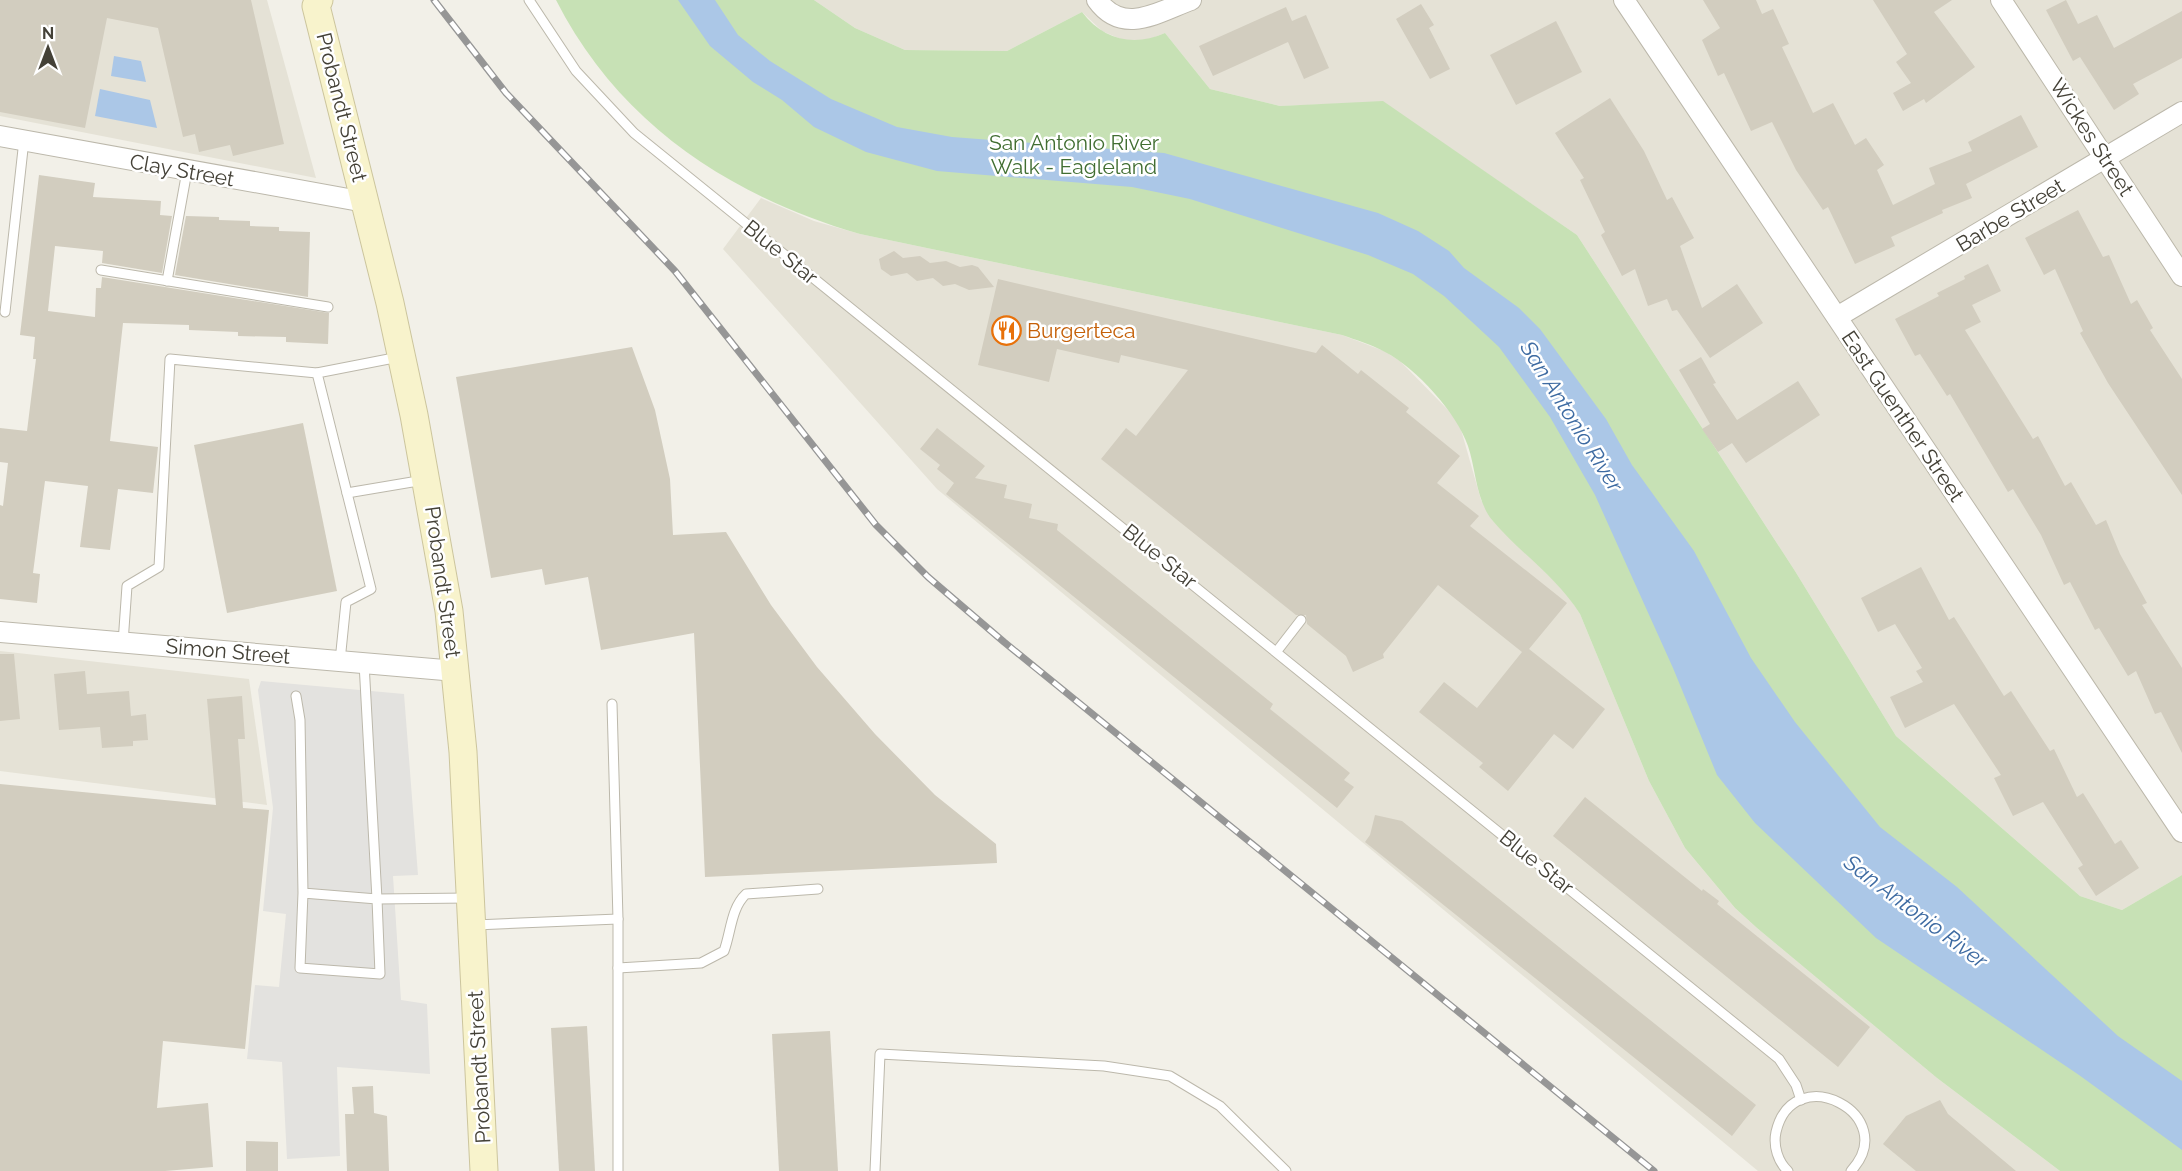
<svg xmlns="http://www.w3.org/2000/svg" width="2182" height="1171" font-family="Raleway,sans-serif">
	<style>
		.residential { fill: #e5e2d6 }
		.green { fill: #c7e1b5 }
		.parking { fill: #e3e2df }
		.water { fill: #abc7e7 }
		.building { fill: #d2cdbf }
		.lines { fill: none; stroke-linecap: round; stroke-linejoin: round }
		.service-casing { stroke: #bcb8ab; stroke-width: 11 }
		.minor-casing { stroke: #bcb8ab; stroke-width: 22 }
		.secondary-casing { stroke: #ccc59d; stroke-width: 29 }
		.service { stroke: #fff; stroke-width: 9 }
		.minor { stroke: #fff; stroke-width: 20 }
		.secondary { stroke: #f8f3cc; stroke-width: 27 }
		.rail-casing { stroke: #969696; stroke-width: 7 }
		.rail { stroke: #fff; stroke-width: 4.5; stroke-dasharray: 14; stroke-linecap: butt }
		.labels { text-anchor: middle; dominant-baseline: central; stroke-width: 5; stroke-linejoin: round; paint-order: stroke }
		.street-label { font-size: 21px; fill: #444137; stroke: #fff }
		.park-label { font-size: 21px; fill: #416e32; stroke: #fff }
		.food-label { font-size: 21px; fill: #c56008; stroke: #fff; text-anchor: start }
		.water-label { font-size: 22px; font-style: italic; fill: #3e6ba2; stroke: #fff }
	</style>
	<rect width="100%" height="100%" fill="#f2f0e8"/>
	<!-- residential -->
	<g class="residential">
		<polygon points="0,0 267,0 316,178 0,116"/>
		<polygon points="814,0 2182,0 2182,875 2122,910 2080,896 1896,736 1795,571 1577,235 1383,102 1280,106 1210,89 1165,33 1147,40 1123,40 1102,31 1082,12 1007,51 905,50 855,28"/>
		<polygon points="761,198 814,221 860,234 1342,335 1384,351 1400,361 1451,413 1460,426 1481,500 1492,520 1566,593 1580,614 1649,781 1685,848 1735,908 1757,928 1937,1078 2060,1171 1758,1171 937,489 723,249"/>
		<polygon points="0,651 249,679 267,805 0,771"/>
	</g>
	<!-- green -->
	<path class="green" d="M 556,0 L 814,0 L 855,28 L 905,50 L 1007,51 L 1082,12 C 1103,40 1134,47 1165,33 L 1210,89 L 1280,106 L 1383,101 L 1577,235 L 1795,571 L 1896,736 L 2080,896 L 2122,910 L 2182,875 L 2182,1171 L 2060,1171 L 1937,1078 L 1757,928 L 1735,908 L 1685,848 L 1649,781 L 1580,614 C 1557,577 1520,553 1492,520 C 1476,500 1476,470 1468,446 C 1457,413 1416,368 1385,352 C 1371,344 1356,340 1342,335 L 860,234 C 730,196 619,124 556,0 Z"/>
	<!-- parking -->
	<polygon class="parking" points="261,681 404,694 418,875 393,876 401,1000 427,1004 430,1074 337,1067 340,1156 287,1159 282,1062 247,1059 255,985 279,987 286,914 263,911 273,808 258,690"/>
	<!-- water -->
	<g class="water">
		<polygon points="678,0 715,0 738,35 770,61 831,99 897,127 952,137 1164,153 1378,213 1418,231 1449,251 1464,268 1519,308 1540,329 1606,419 1632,465 1694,551 1751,658 1795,722 1880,827 1957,887 2118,1036 2182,1081 2182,1150 2079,1075 1876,938 1755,823 1717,775 1673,668 1595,495 1550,417 1499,347 1444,296 1413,274 1368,255 1190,199 1132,187 937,171 866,152 814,127 782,100 753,82 710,46"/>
		<polygon points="114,56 141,61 146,82 111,76"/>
		<polygon points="100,89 150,100 157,128 95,116"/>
	</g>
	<!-- building -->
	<g class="building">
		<polygon points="0,0 251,0 284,144 233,156 230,145 199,152 195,134 183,137 158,28 107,18 85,128 0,112"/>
		<polygon points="1703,0 1756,0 1762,14 1773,9 1789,44 1782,47 1813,113 1833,103 1855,145 1866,138 1884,165 1877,170 1893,205 1935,184 1929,168 1972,151 1968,142 2021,115 2038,147 1966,184 1972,198 1942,210 1943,213 1891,237 1895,246 1855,264 1828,207 1823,210 1796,170 1772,122 1751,131 1724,73 1718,76 1702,40 1720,28"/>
		<polygon points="1873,0 1952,0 1934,12 1975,67 1926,103 1924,99 1903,111 1893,93 1911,83 1896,62 1907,54"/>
		<polygon points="2066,0 2078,24 2097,15 2114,48 2182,11 2182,58 2133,84 2139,94 2114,110 2080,57 2073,61 2046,10"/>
		<polygon points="1421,4 1434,25 1429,28 1450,69 1430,79 1396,19"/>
		<polygon points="1286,7 1292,21 1306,15 1329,68 1304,79 1288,42 1213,76 1199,46"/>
		<polygon points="1556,21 1582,72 1516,105 1490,55"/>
		<polygon points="1610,98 1644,151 1667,200 1672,197 1694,238 1680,246 1702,308 1737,284 1763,323 1710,358 1677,310 1672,311 1667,299 1648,306 1635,269 1622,276 1601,235 1605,232 1580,180 1584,178 1555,133"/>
		<polygon points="39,175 95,183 93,197 161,201 160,215 172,216 162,273 102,263 103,251 55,246 48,311 95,317 96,288 101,288 102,277 329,313 328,344 286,342 286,337 238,336 238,332 189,330 189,325 123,323 110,441 158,447 153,493 118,489 110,550 80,547 88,486 45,481 33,573 40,574 37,603 0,599 0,505 3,506 8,463 0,462 0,428 27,431 36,359 33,359 35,337 20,335"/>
		<polygon points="2078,210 2103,257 2109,255 2131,304 2137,300 2153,328 2150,330 2182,379 2182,495 2108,383 2080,333 2083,331 2055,269 2044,275 2025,238"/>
		<polygon points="186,216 219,217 219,220 250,221 250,226 279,227 279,231 310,232 308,297 175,275"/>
		<polygon points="894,251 903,258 920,256 930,263 946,261 960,267 972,265 978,267 994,287 969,290 955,284 943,286 933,278 917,281 907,273 891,276 881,269 879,259"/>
		<polygon points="1988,264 2001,291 1972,305 1981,322 1965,330 2033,439 2038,436 2065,486 2071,482 2096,525 2106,520 2120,554 2147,603 2142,605 2182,668 2182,753 2161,712 2155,714 2136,671 2128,676 2099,628 2095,630 2070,582 2064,585 2041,535 2013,489 2008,492 1950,394 1947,396 1920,354 1915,356 1895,319 1939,296 1937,293 1965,279 1964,276"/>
		<polygon points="998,279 1316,353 1322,345 1358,374 1361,370 1409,408 1406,412 1460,456 1437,483 1479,516 1470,526 1567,603 1529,649 1605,709 1573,749 1554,734 1508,791 1479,767 1483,763 1419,712 1444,682 1477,708 1522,652 1438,585 1383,654 1384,658 1353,672 1346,656 1307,624 1306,615 1296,615 1101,459 1126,428 1136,436 1188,370 1121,355 1119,363 1057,349 1049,382 978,365"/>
		<polygon points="632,347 655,410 670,479 673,535 726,532 771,605 817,667 875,734 935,795 996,844 997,863 705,877 694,633 601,650 588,577 545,585 542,569 491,578 456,377"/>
		<polygon points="1701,357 1716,383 1713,384 1737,420 1798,381 1820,415 1746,463 1732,443 1718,452 1702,429 1710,424 1679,370"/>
		<polygon points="303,423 337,591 227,613 194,445"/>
		<polygon points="937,428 985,466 975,478 1007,485 1004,498 1032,504 1029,518 1058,524 1057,530 1273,704 1270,709 1350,773 1344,780 1354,787 1337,808 946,494 954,483 937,469 940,465 920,449"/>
		<polygon points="1921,567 1949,620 1954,617 2004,696 2011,691 2050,751 2054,749 2077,797 2083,793 2115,844 2121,840 2139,868 2096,896 2078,868 2083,865 2043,802 2013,816 1994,778 2001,775 1954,704 1905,728 1890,697 1923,682 1916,671 1922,668 1895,624 1878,632 1861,598"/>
		<polygon points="0,654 14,654 20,719 0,721"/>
		<polygon points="85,671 87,694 129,691 131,716 146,714 148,740 133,741 133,746 102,748 100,727 59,730 54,674"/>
		<polygon points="242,696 245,739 238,739 243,808 269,810 245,1049 163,1041 157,1108 208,1103 213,1167 165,1171 0,1171 0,784 216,805 207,699"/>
		<polygon points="1585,797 1702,891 1703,889 1719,901 1717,904 1870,1027 1838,1067 1553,836"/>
		<polygon points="1375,815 1402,821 1756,1105 1732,1136 1365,842 1370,835"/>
		<polygon points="587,1026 595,1171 559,1171 551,1028"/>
		<polygon points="830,1031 838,1171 779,1171 772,1034"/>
		<polygon points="373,1086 374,1113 387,1116 389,1171 347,1171 345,1114 354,1114 352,1087"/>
		<polygon points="1940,1100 1948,1114 2016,1171 1916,1171 1883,1144 1906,1116"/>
		<polygon points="246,1141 278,1142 278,1171 246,1171"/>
	</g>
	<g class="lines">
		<defs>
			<g id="service">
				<polyline points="529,0 576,71 634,133 1779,1059 1796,1085 1801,1100"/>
				<polyline points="101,270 328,307"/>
				<polyline points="167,281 187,171"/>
				<polyline points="5,312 24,140"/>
				<polyline points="347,493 424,480"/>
				<polyline points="123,643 127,586 159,567 170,359 317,373"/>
				<polyline points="1277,651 1301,620"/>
				<polyline points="340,661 346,602 371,589 317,373 399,357"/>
				<polyline points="364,663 377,899 469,898"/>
				<polyline points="296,696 300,720 303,893 377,899 380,974 300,968 303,893"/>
				<polyline points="612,704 618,919 618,1171"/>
				<polyline points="475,925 618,919"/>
				<path d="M 618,968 L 701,963 L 724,951 C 731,932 731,908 746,894 L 818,889"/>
				<polyline points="875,1171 880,1054 1104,1066 1170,1076 1220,1106 1286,1171"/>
				<path d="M 1788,1171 C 1778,1162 1773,1146 1776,1132 C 1793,1058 1903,1115 1851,1171"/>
			</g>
			<g id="minor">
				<path d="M 1097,0 C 1123,36 1158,12 1191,0"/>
				<polyline points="1624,0 2182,832"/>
				<polyline points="2001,0 2182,276"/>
				<polyline points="0,136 365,202"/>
				<polyline points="1837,317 2182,112"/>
				<polyline points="0,632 456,671"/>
			</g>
			<polyline id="secondary" points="319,0 316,6 390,303 414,415 449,611 463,752 484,1171"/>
		</defs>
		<!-- service casing -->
		<use href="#service" class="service-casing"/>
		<!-- minor casing -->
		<use href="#minor" class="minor-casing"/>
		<!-- secondary casing -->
		<use href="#secondary" class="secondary-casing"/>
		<!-- service -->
		<use href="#service" class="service"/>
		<!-- minor -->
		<use href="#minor" class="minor"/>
		<!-- secondary -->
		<use href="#secondary" class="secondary"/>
		<defs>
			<polyline id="rail" points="434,0 506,93 675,271 876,525 928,577 1004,642 1654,1171"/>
		</defs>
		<!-- rail casing -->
		<use href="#rail" class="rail-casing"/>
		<!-- rail -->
		<use href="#rail" class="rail"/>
	</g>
	<!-- icons -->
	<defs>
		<symbol id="restaurant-ring" viewBox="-11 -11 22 22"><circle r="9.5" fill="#fff" stroke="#e8710a" stroke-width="1.5"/><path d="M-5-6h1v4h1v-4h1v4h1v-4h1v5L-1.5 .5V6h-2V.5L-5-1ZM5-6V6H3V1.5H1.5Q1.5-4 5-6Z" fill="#e8710a"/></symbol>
	</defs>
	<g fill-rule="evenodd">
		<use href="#restaurant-ring" x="990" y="314" width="33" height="33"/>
	</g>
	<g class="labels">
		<!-- street labels -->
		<g class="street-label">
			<text transform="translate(342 107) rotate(76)">Probandt Street</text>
			<text transform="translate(2092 137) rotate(57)">Wickes Street</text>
			<text transform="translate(182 170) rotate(10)">Clay Street</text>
			<text transform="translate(2010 215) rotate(-31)">Barbe Street</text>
			<text transform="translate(781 252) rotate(39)">Blue Star</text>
			<text transform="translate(1903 416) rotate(56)">East Guenther Street</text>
			<text transform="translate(1160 556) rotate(39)">Blue Star</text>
			<text transform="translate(443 582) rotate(82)">Probandt Street</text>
			<text transform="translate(228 651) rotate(5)">Simon Street</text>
			<text transform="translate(1537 862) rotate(39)">Blue Star</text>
			<text transform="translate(479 1067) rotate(-93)">Probandt Street</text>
		</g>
		<!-- park labels -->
		<g class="park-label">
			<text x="1074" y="142">San Antonio River<tspan x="1074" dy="24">Walk - Eagleland</tspan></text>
		</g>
		<!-- food labels -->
		<g class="food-label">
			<text x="1027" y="330">Burgerteca</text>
		</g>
		<!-- water labels -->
		<g class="water-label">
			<text transform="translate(1572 416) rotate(58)">San Antonio River</text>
			<text transform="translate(1916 911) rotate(37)">San Antonio River</text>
		</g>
	</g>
	<!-- north arrow -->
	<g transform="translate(48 48)" stroke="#ffffff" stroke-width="4.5" paint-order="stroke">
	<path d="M0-4.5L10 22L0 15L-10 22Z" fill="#444137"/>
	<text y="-9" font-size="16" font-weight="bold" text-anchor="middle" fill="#444137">N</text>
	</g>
</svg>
